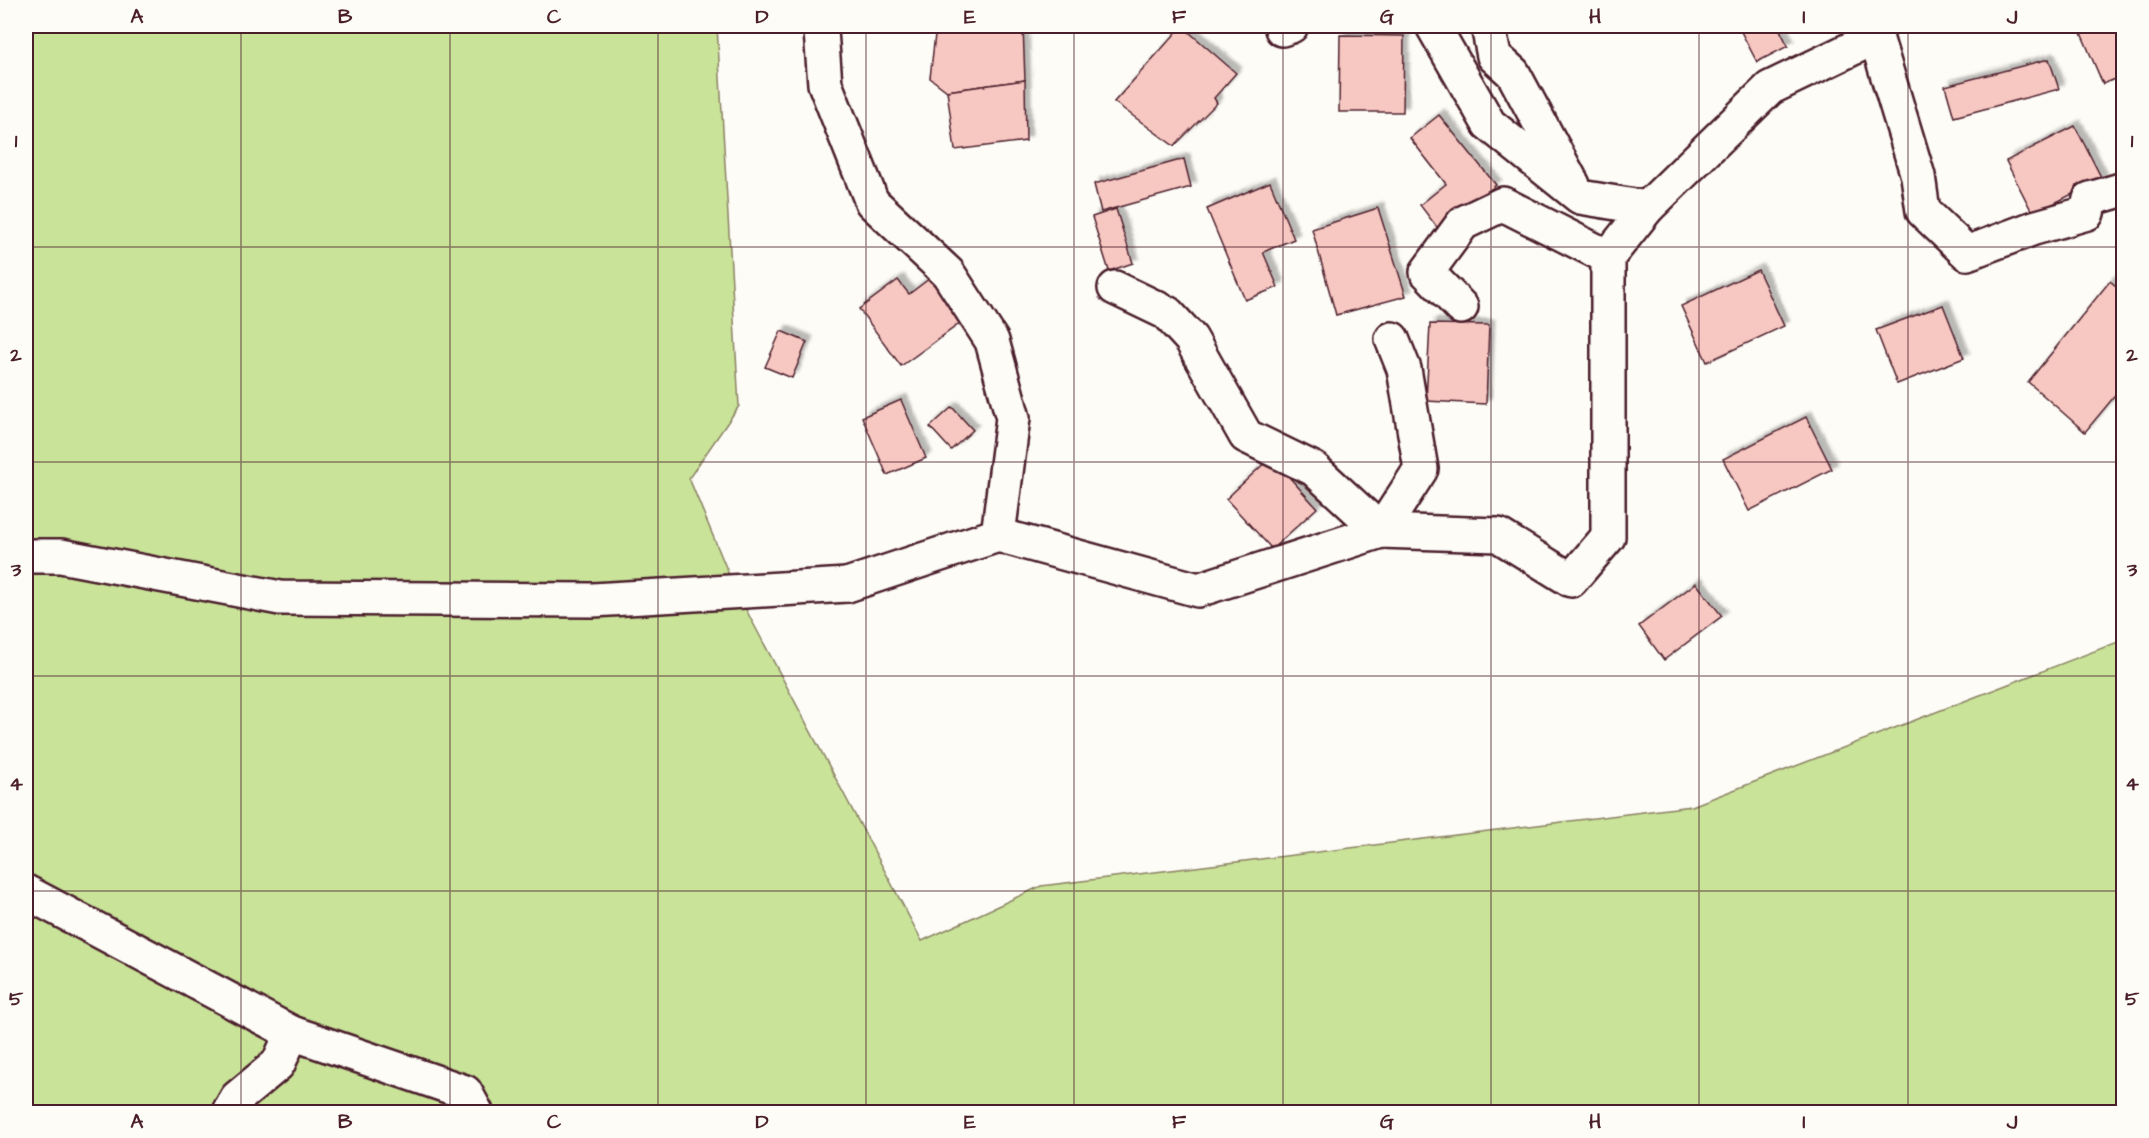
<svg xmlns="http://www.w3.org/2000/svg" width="2149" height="1138" font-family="'Architects Daughter',sans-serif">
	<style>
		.green { fill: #c9e399; stroke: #8a8162; stroke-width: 1.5 }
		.building { fill: #f7c7c1; stroke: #4a1f2b; stroke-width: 1.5; filter: url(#shadow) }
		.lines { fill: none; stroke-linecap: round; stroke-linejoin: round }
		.street-casing { stroke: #4a1f2b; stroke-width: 38 }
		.secondary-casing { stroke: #4a1f2b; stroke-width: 38 }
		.street { stroke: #fdfcf7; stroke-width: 33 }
		.secondary { stroke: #fdfcf7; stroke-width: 33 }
		.grid { fill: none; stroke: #4a1f2b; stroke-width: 1.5; stroke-opacity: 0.55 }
		.neatline { fill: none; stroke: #4a1f2b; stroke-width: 2 }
		.grid-label { font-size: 20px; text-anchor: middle; font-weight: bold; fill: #4a1f2b }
	</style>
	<defs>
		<filter id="shadow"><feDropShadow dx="5.5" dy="-5.5" stdDeviation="1.5" flood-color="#0004"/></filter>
	</defs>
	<rect width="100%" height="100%" fill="#fdfcf7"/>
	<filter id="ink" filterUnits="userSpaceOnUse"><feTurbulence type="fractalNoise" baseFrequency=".0167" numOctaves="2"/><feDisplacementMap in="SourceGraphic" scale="12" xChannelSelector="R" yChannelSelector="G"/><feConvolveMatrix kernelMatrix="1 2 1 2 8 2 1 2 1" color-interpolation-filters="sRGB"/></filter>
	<g filter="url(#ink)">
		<!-- green -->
		<polygon class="green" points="26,26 717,26 739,406 689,478 735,589 922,941 1041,886 1692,806 2123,640 2123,1112 26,1112"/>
		<!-- building -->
		<g class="building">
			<polygon points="936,26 1023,26 1025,80 947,91 930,78"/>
			<polygon points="1182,26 1236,73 1214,98 1217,103 1174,146 1114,102"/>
			<polygon points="1738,26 1778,26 1788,46 1757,62"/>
			<polygon points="2078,26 2124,26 2124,75 2103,84"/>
			<polygon points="1340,35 1404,36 1403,112 1339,112"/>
			<polygon points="2049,59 2059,89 1954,117 1945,86"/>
			<polygon points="1025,80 1026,141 955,150 947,91"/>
			<polygon points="1439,115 1496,185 1439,230 1420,205 1446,184 1410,138"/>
			<polygon points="2075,126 2102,179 2033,214 2006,161"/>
			<polygon points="1184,159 1191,187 1101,212 1094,184"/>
			<polygon points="1270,182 1294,239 1263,252 1278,287 1245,300 1207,209"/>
			<polygon points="1378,208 1406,296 1336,315 1312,229"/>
			<polygon points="1116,209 1133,263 1109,271 1092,217"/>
			<polygon points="1758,270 1784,326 1707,362 1681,306"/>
			<polygon points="934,275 966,319 901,366 859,309 898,280 909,294"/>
			<polygon points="2110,281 2124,293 2124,385 2085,432 2028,382"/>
			<polygon points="1943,305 1964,358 1897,384 1876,330"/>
			<polygon points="1430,324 1489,325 1486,404 1426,401"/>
			<polygon points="781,331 807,342 792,378 765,367"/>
			<polygon points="901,400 926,458 887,475 862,417"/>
			<polygon points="952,407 973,430 951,450 930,427"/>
			<polygon points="1806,417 1832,469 1749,511 1723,459"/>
			<polygon points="1271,457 1317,508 1272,549 1226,499"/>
			<polygon points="1696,583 1722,616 1664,660 1639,626"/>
		</g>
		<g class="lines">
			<defs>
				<g id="street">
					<polyline points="823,26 821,31 825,84 872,202 948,273 992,341 1013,418 998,535"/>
					<polyline points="1433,26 1489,124 1580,197 1647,208"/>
					<polyline points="1488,26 1494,56 1513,73 1573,185"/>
					<polyline points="1879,26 1876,37 1918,176 1923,211 1967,253 2034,228 2087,213 2090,199 2124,189"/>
					<polyline points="1282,29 1291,26"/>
					<polyline points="1115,288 1167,313 1191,339 1246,436 1314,469 1381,531 1421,469 1404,369 1392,339"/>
					<polyline points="1461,307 1427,272 1463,223 1503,204 1608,257"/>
					<polyline points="847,585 998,535 1198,590 1381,531 1498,535 1571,580 1608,537 1608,257 1647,208 1770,88 1876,37"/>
					<polyline points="26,892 292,1033 465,1092 476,1112"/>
					<polyline points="229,1112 237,1098 278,1064 292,1033"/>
				</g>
				<polyline id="secondary" points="26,556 61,556 280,598 593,600 847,585"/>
			</defs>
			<!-- street casing -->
			<use href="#street" class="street-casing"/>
			<!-- secondary casing -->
			<use href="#secondary" class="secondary-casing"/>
			<!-- street -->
			<use href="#street" class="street"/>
			<!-- secondary -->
			<use href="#secondary" class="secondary"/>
		</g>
	</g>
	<!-- grid -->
	<path class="grid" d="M 241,26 L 241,1112M 450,26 L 450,1112M 658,26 L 658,1112M 866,26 L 866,1112M 1074,26 L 1074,1112M 1283,26 L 1283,1112M 1491,26 L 1491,1112M 1699,26 L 1699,1112M 1908,26 L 1908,1112M 26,247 L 2124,247M 26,462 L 2124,462M 26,676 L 2124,676M 26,891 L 2124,891"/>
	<!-- margin -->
	<rect width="2149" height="1138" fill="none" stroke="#fdfcf7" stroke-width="66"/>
	<rect x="33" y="33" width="2083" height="1072" class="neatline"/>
	<g class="grid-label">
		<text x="137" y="23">A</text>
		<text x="345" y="23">B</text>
		<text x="554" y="23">C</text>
		<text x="762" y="23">D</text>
		<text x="970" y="23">E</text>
		<text x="1179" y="23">F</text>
		<text x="1387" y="23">G</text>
		<text x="1595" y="23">H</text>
		<text x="1804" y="23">I</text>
		<text x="2012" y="23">J</text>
		<text x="16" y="147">1</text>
		<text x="2132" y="147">1</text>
		<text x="16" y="361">2</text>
		<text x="2132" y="361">2</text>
		<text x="16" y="576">3</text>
		<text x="2132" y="576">3</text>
		<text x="16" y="790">4</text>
		<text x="2132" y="790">4</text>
		<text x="16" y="1005">5</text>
		<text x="2132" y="1005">5</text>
		<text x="137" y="1128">A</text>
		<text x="345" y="1128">B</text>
		<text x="554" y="1128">C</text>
		<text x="762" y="1128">D</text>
		<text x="970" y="1128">E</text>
		<text x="1179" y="1128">F</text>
		<text x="1387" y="1128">G</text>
		<text x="1595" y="1128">H</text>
		<text x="1804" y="1128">I</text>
		<text x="2012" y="1128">J</text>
	</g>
</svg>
